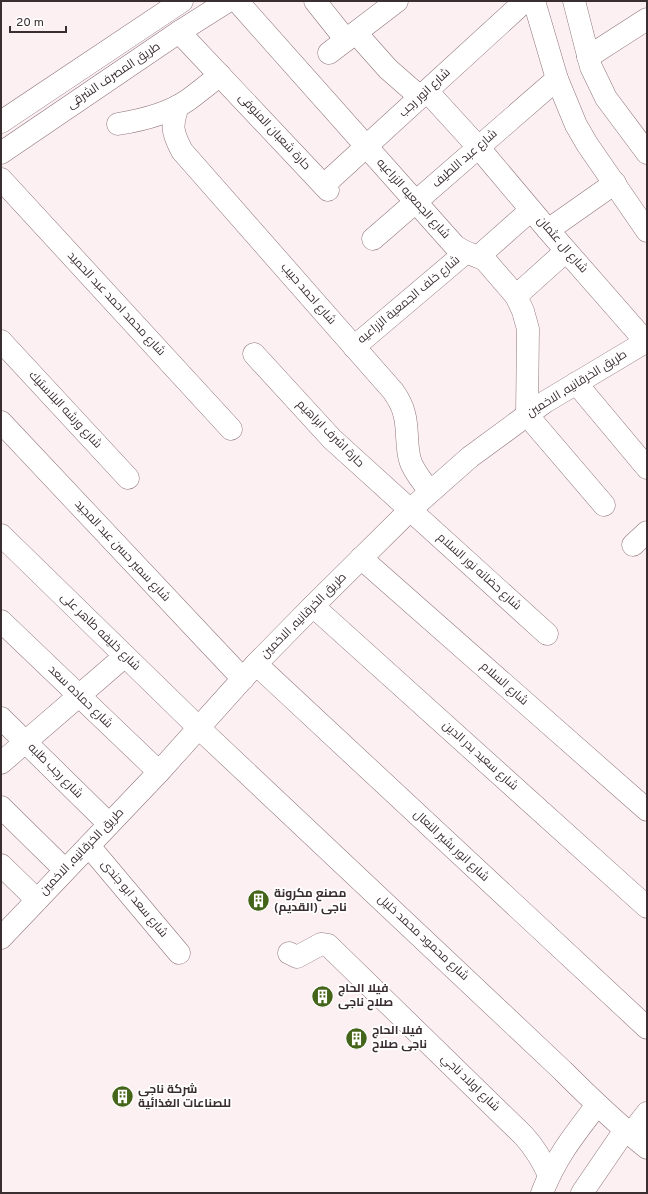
<svg xmlns="http://www.w3.org/2000/svg" width="648" height="1194" font-family="Overpass,Cairo,sans-serif">
	<style>
		.lines { fill: none; stroke-linecap: round; stroke-linejoin: round }
		.minor-casing { stroke: #8f747c; stroke-width: 23 }
		.minor { stroke: #fff; stroke-width: 22 }
		.labels { text-anchor: middle; dominant-baseline: central; stroke-width: 3.5; stroke-linejoin: round; paint-order: stroke }
		.street-label { font-size: 12px; fill: #3a2e31; stroke: #fff }
		.poi-label { font-size: 12px; font-weight: bold; fill: #3a2e31; stroke: #fff; text-anchor: start }
	</style>
	<rect width="100%" height="100%" fill="#fcf0f3"/>
	<g class="lines">
		<defs>
			<g id="minor">
				<path d="M 237,1 L 455,246 C 466,254 474,254 485,260 L 516,296 L 523,311 L 528,329 L 527,415 L 604,505"/>
				<polyline points="315,1 346,40"/>
				<polyline points="534,1 557,79 576,125 587,144 647,231"/>
				<polyline points="574,1 591,67 606,98 647,153"/>
				<polyline points="179,32 328,190"/>
				<polyline points="356,33 388,69 420,97"/>
				<polyline points="329,53 397,1"/>
				<polyline points="588,57 647,19"/>
				<polyline points="427,91 479,148 548,230 647,343"/>
				<path d="M 178,106 C 171,126 172,132 182,151 L 393,391 C 398,398 402,405 404,413 C 409,430 405,447 411,463 C 416,474 423,483 430,491"/>
				<polyline points="1,122 182,1"/>
				<path d="M 118,124 C 143,120 168,114 188,100 C 199,92 210,83 220,75"/>
				<polyline points="1,153 179,32 228,1"/>
				<polyline points="1,179 231,429"/>
				<polyline points="324,185 525,1"/>
				<polyline points="548,230 615,183"/>
				<polyline points="373,239 557,79"/>
				<polyline points="479,256 531,210"/>
				<polyline points="516,296 566,251"/>
				<polyline points="1,341 128,478"/>
				<polyline points="354,347 465,253"/>
				<polyline points="254,354 332,439 547,634"/>
				<polyline points="576,383 647,468"/>
				<polyline points="1,422 243,679"/>
				<path d="M 1,535 L 199,728 L 563,1071 C 590,1098 617,1124 647,1148"/>
				<polyline points="633,545 647,532"/>
				<polyline points="361,558 647,810"/>
				<polyline points="313,606 647,907"/>
				<polyline points="1,621 159,772"/>
				<polyline points="256,664 647,1028"/>
				<polyline points="1,718 109,824"/>
				<polyline points="1,763 125,656"/>
				<polyline points="1,807 65,870"/>
				<polyline points="89,846 179,953"/>
				<polyline points="1,865 37,900"/>
				<polyline points="1,938 159,772 256,664 313,606 410,510 470,457 545,402 647,341"/>
				<path d="M 289,953 L 297,957 L 321,944 L 328,945 L 524,1136 C 535,1148 542,1160 549,1175"/>
				<polyline points="630,1135 647,1113"/>
				<path d="M 542,1193 C 556,1157 574,1135 597,1105"/>
				<polyline points="582,1193 625,1130"/>
			</g>
		</defs>
		<!-- minor casing -->
		<use href="#minor" class="minor-casing"/>
		<!-- minor -->
		<use href="#minor" class="minor"/>
	</g>
	<!-- icons -->
	<defs>
		<symbol id="building-disc" viewBox="-11 -11 22 22"><circle r="9.5" fill="#446419" stroke="#fff"/><path d="M-4-6H4V6H1V3H-1V6H-4ZM-2.5-4.3h1.7v1.8h-1.7ZM.8-4.3h1.7v1.8H.8ZM-2.5-1h1.7V.8h-1.7ZM.8-1h1.7V.8H.8Z" fill="#fff"/></symbol>
	</defs>
	<g fill-rule="evenodd">
		<use href="#building-disc" x="246" y="888" width="25" height="25"/>
		<use href="#building-disc" x="310" y="984" width="25" height="25"/>
		<use href="#building-disc" x="344" y="1026" width="25" height="25"/>
		<use href="#building-disc" x="110" y="1084" width="25" height="25"/>
	</g>
	<g class="labels">
		<!-- street labels -->
		<g class="street-label">
			<text transform="translate(114 76) rotate(-34)">طريق المصرف الشرقى</text>
			<text transform="translate(425 93) rotate(-43)">شارع انور رجب</text>
			<text transform="translate(274 132) rotate(47)">حارة شعبان المنوفى</text>
			<text transform="translate(465 159) rotate(-41)">شارع عبد اللطيف</text>
			<text transform="translate(413 199) rotate(48)">شارع الجمعيه الزراعيه</text>
			<text transform="translate(562 245) rotate(49)">شارع ال عثمان</text>
			<text transform="translate(308 294) rotate(49)">شارع احمد حبيب</text>
			<text transform="translate(409 300) rotate(-40)">شارع خلف الجمعية الزراعيه</text>
			<text transform="translate(116 304) rotate(47)">شارع محمد احمد عبد الحميد</text>
			<text transform="translate(577 384) rotate(-32)">طريق الخرقانيه, الاخمين</text>
			<text transform="translate(65 410) rotate(47)">شارع ورشه البلاستيك</text>
			<text transform="translate(330 434) rotate(45)">حارة اشرف ابراهيم</text>
			<text transform="translate(122 551) rotate(47)">شارع سمير حسن عبد المجيد</text>
			<text transform="translate(479 572) rotate(42)">شارع حضانه نور السلام</text>
			<text transform="translate(304 616) rotate(-45)">طريق الخرقانيه, الاخمين</text>
			<text transform="translate(100 632) rotate(44)">شارع خليفه طاهر على</text>
			<text transform="translate(504 684) rotate(41)">شارع السلام</text>
			<text transform="translate(80 697) rotate(44)">شارع حماده سعد</text>
			<text transform="translate(480 756) rotate(42)">شارع سعيد بدر الدين</text>
			<text transform="translate(55 771) rotate(45)">شارع رجب طلبه</text>
			<text transform="translate(451 846) rotate(43)">شارع انور بشير النعال</text>
			<text transform="translate(82 852) rotate(-46)">طريق الخرقانيه, الاخمين</text>
			<text transform="translate(134 899) rotate(50)">شارع سعد ابو جندى</text>
			<text transform="translate(423 938) rotate(43)">شارع محمود محمد خليل</text>
			<text transform="translate(470 1083) rotate(44)">شارع اولاد ناجي</text>
		</g>
		<!-- poi labels -->
		<g class="poi-label">
			<text x="274" y="894">مصنع مكرونة<tspan x="274" dy="14">ناجى (القديم)</tspan></text>
			<text x="338" y="989">فيلا الحاج<tspan x="338" dy="14">صلاح ناجى</tspan></text>
			<text x="372" y="1031">فيلا الحاج<tspan x="372" dy="14">ناجى صلاح</tspan></text>
			<text x="138" y="1090">شركة ناجى<tspan x="138" dy="14">للصناعات الغذائية</tspan></text>
		</g>
	</g>
	<!-- border -->
	<rect width="648" height="1194" fill="none" stroke="#3a2e31" stroke-width="4"/>
	<!-- scale -->
	<path d="M10 26v6h56v-6" fill="none" stroke="#3a2e31" stroke-width="2"/>
	<text x="16" y="26" font-size="12" fill="#3a2e31" stroke="#ffffff" stroke-width="3" paint-order="stroke">20 m</text>
</svg>
